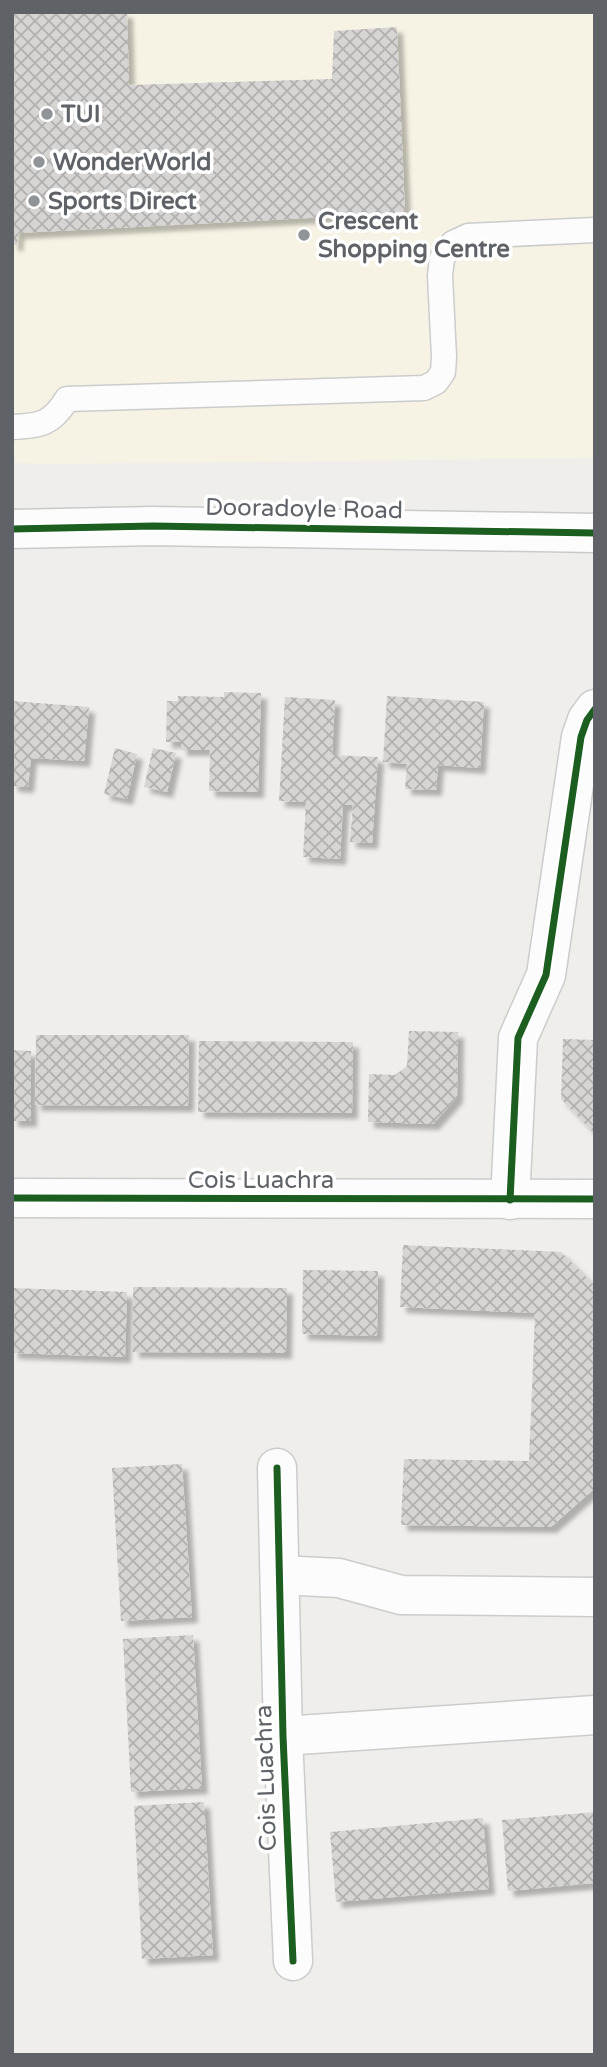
<svg xmlns="http://www.w3.org/2000/svg" width="607" height="2067" font-family="'Varela Round',sans-serif">
	<style>
		.commercial { fill: #f7f3e4 }
		.building { fill: url(#building-cross-hatch); filter: url(#shadow) }
		.lines { fill: none; stroke-linecap: round; stroke-linejoin: round }
		.lane-casing { stroke: #cbcccc; stroke-width: 27 }
		.street-casing { stroke: #cbcccc; stroke-width: 41 }
		.secondary-casing { stroke: #cacacb; stroke-width: 41 }
		.lane { stroke: #fdfcfc; stroke-width: 24 }
		.street { stroke: #fdfcfc; stroke-width: 38 }
		.secondary { stroke: #fdfcfc; stroke-width: 38 }
		.cycleway-casing { stroke: #fff; stroke-width: 11 }
		.cycleway { stroke: #1b5e20; stroke-width: 7 }
		.poi-dot { fill: #919496; stroke: #fff; stroke-width: 2.5 }
		.labels { text-anchor: middle; dominant-baseline: central; stroke-width: 7; stroke-linejoin: round; paint-order: stroke }
		.poi-label { font-size: 24px; font-weight: bold; fill: #5f6368; stroke: #fff; text-anchor: start }
		.street-label { font-size: 24px; fill: #5f6368; stroke: #fff }
	</style>
	<defs>
		<pattern id="building-cross-hatch" width="8" height="8" patternUnits="userSpaceOnUse" patternTransform="scale(1.75)"><rect width="8" height="8" fill="#d6d5d3"/><path d="M0 0l8 8M0 8l8-8" fill="none" stroke="#b1b0af"/></pattern>
		<filter id="shadow"><feDropShadow dx="6" dy="6" stdDeviation="2" flood-color="#0004"/></filter>
	</defs>
	<rect width="100%" height="100%" fill="#efeeea"/>
	<!-- commercial -->
	<polygon class="commercial" points="12,12 595,12 595,458 37,464 12,462"/>
	<!-- building -->
	<g class="building">
		<polygon points="12,12 127,12 129,85 332,79 334,31 397,27 405,213 18,233 17,246 12,244"/>
		<polygon points="224,692 261,693 258,792 209,791 210,750 181,750 181,742 166,742 167,701 178,701 178,696 224,697"/>
		<polygon points="387,696 484,702 480,768 438,765 436,790 405,789 407,764 383,762"/>
		<polygon points="285,697 335,700 332,755 378,757 372,843 350,842 353,805 343,805 340,859 303,857 306,802 279,801"/>
		<polygon points="12,701 89,707 84,761 31,758 28,787 12,786"/>
		<polygon points="115,748 137,754 127,799 104,794"/>
		<polygon points="153,748 176,753 167,792 144,787"/>
		<polygon points="409,1031 458,1032 457,1097 433,1124 368,1122 369,1074 395,1075 407,1066"/>
		<polygon points="36,1035 189,1035 188,1106 35,1105"/>
		<polygon points="563,1039 595,1040 595,1134 561,1099"/>
		<polygon points="199,1041 353,1042 352,1113 198,1112"/>
		<polygon points="12,1050 31,1051 31,1121 12,1121"/>
		<polygon points="403,1245 561,1252 595,1286 595,1488 551,1527 401,1525 404,1459 529,1461 535,1313 400,1307"/>
		<polygon points="303,1270 378,1271 377,1336 302,1334"/>
		<polygon points="133,1287 287,1288 286,1353 133,1352"/>
		<polygon points="12,1288 127,1292 125,1357 12,1353"/>
		<polygon points="182,1464 192,1617 121,1621 112,1468"/>
		<polygon points="193,1635 202,1788 131,1792 123,1639"/>
		<polygon points="204,1802 213,1955 142,1959 134,1806"/>
		<polygon points="595,1812 595,1883 508,1891 502,1820"/>
		<polygon points="483,1818 489,1889 336,1902 330,1832"/>
	</g>
	<g class="lines">
		<defs>
			<path id="lane" d="M 12,427 C 40,426 52,424 67,399 L 424,388 L 436,382 L 443,372 L 444,357 L 440,276 L 442,258 L 453,243 L 468,236 L 595,230"/>
			<g id="street">
				<polyline points="12,1198 595,1199"/>
				<polyline points="510,1200 518,1038 546,975 581,737 587,720 595,709"/>
				<polyline points="277,1468 283,1736 293,1961"/>
				<polyline points="280,1575 339,1578 401,1595 595,1597"/>
				<polyline points="283,1736 595,1715"/>
			</g>
			<polyline id="secondary" points="12,529 153,526 595,533"/>
		</defs>
		<!-- lane casing -->
		<use href="#lane" class="lane-casing"/>
		<!-- street casing -->
		<use href="#street" class="street-casing"/>
		<!-- secondary casing -->
		<use href="#secondary" class="secondary-casing"/>
		<!-- lane -->
		<use href="#lane" class="lane"/>
		<!-- street -->
		<use href="#street" class="street"/>
		<!-- secondary -->
		<use href="#secondary" class="secondary"/>
		<defs>
			<g id="cycleway">
				<polyline points="12,529 153,526 595,533"/>
				<polyline points="12,1198 595,1199"/>
				<polyline points="510,1200 518,1038 546,975 581,737 587,720 595,709"/>
				<polyline points="277,1468 283,1736 293,1961"/>
			</g>
		</defs>
		<!-- cycleway casing -->
		<use href="#cycleway" class="cycleway-casing"/>
		<!-- cycleway -->
		<use href="#cycleway" class="cycleway"/>
	</g>
	<!-- markers -->
	<g class="poi-dot">
		<circle cx="47" cy="114" r="7"/>
		<circle cx="39" cy="162" r="7"/>
		<circle cx="34" cy="201" r="7"/>
		<circle cx="304" cy="235" r="7"/>
	</g>
	<g class="labels">
		<!-- poi labels -->
		<g class="poi-label">
			<text x="61" y="114">TUI</text>
			<text x="53" y="162">WonderWorld</text>
			<text x="48" y="201">Sports Direct</text>
			<text x="318" y="221">Crescent<tspan x="318" dy="28">Shopping Centre</tspan></text>
		</g>
		<!-- street labels -->
		<g class="street-label">
			<text transform="translate(304 509) rotate(1)">Dooradoyle Road</text>
			<text x="261" y="1180">Cois Luachra</text>
			<text transform="translate(266 1778) rotate(-92)">Cois Luachra</text>
		</g>
	</g>
	<!-- border -->
	<rect width="607" height="2067" fill="none" stroke="#5f6368" stroke-width="28"/>
</svg>
